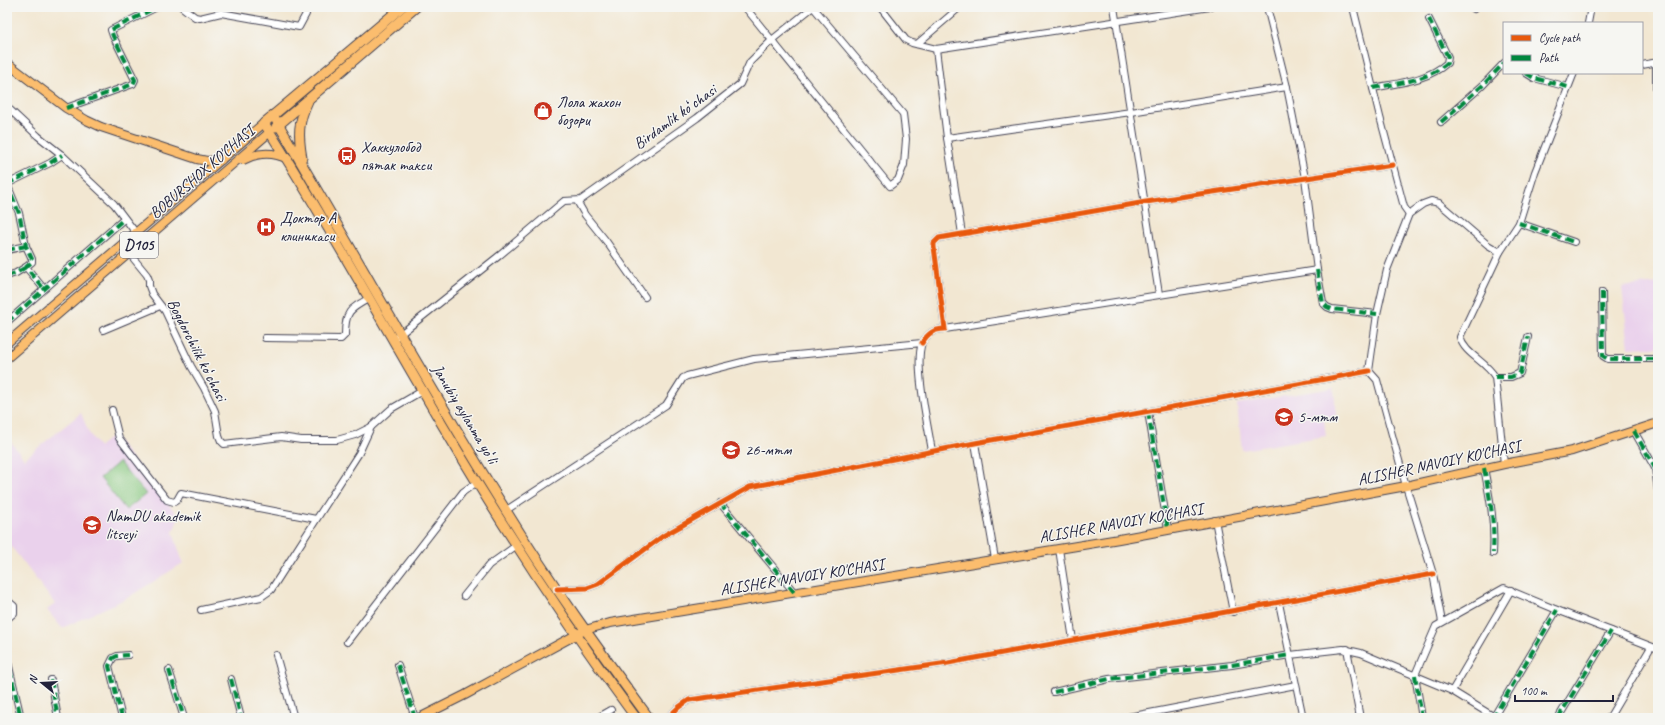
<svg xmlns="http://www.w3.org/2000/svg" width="1665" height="725" font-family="Caveat,sans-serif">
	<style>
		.built { fill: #ead1ec }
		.green { fill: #88c880; stroke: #55755e }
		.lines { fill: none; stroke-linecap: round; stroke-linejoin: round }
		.minor-casing { stroke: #414052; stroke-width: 8 }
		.major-casing { stroke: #414052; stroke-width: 10 }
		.highway-casing { stroke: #414052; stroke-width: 11 }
		.minor { stroke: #fff; stroke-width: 6 }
		.major { stroke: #fbbd6e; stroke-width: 8 }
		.highway { stroke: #fbbd6e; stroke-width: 9 }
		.quiet { stroke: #00873e; stroke-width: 4; stroke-dasharray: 8 4; stroke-linecap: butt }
		.cycleway-casing { stroke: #f6f6f2; stroke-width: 8 }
		.cycleway { stroke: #e8590c; stroke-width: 5 }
		.labels { text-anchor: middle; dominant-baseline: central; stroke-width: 3; stroke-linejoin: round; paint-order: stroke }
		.shield { fill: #f6f6f2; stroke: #626272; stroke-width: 1 }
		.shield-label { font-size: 15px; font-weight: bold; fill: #22223b }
		.poi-label { font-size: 16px; fill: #22223b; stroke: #f6f6f2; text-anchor: start }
		.street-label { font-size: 16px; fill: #22223b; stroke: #f6f6f2 }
	</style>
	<rect width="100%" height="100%" fill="#f6f6f2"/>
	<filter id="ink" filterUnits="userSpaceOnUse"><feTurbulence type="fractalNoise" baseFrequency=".025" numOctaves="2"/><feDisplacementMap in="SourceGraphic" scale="8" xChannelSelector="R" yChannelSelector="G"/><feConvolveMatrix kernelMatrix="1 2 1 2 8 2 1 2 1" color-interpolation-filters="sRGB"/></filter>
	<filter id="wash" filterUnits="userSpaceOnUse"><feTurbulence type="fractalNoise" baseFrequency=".012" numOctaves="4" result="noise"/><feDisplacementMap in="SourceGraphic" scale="16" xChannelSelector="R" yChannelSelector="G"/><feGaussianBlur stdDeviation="0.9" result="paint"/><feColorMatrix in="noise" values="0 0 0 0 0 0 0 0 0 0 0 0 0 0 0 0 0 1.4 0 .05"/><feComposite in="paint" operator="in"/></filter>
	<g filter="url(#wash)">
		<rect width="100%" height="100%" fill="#f2e7d2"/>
		<!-- built -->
		<g class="built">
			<polygon points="1658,283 1658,347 1629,348 1622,287"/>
			<polygon points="1334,388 1336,415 1324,420 1326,436 1242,450 1237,404"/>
			<polygon points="81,413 89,433 99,447 113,435 179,517 173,532 183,563 127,598 62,628 47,610 55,604 7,541 7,437 24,459"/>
		</g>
		<!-- green -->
		<polygon class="green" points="119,462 146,494 126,510 100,478"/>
	</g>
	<g filter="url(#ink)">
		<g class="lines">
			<defs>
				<g id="minor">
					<polyline points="182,7 195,17 200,18 221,13 299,27 306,14 302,7"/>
					<polyline points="745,7 890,186 898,180 904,165 906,139 903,114 813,7"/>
					<polyline points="880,7 906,40 912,43 936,49 1210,7"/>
					<polyline points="1114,7 1159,294"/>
					<polyline points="1353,7 1380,117 1404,207 1409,214"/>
					<polyline points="1474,9 1475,7"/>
					<polyline points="1588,23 1591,7"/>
					<polyline points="917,44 960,7"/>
					<polyline points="936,49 947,138 962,234"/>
					<polyline points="1656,62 1656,102 1658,125"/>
					<polyline points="1642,65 1658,62"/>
					<polyline points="1526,73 1534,78 1568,87"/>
					<path d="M 1373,88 C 1398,83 1427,81 1447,63 L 1448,57 L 1429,19"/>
					<polyline points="7,107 38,136 62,155 114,204 136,233"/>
					<polyline points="66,108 133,84 135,80 113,36 111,30 157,7"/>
					<polyline points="1441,122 1482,86 1504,63"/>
					<polyline points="947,138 1131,112 1287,87"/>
					<polyline points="7,184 19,213 26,246 32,259 32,262 26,267 44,289"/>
					<polyline points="7,184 50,163 62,155"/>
					<polyline points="577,201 585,215 606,241 645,297"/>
					<polyline points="1519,223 1574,242"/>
					<polyline points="7,250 26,246"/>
					<polyline points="129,253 147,275 149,280 149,286 152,294 165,311 191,366 204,388 215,411 219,436 221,441 224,444 281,437 301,440 337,440 355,435 371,427 391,409 422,391"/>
					<polyline points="1317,270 1323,303 1327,307 1332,309 1377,314"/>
					<polyline points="7,276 16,273 26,267"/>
					<polyline points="1602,292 1603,356 1608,359 1658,359"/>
					<polyline points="7,322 124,219"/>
					<polyline points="945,329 1317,270 1305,178 1287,87 1267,7"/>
					<polyline points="103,330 160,306"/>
					<polyline points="398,336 500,255 564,201 581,200 697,118 740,84 750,62 773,39 813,7"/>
					<path d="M 265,338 L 341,339 L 345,335 C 345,311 350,309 370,298"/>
					<path d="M 922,343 C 928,333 934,329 945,329 L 934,247 L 934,243 L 939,238 L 1146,202 L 1393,165"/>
					<polyline points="1495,377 1511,377 1520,373 1528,337"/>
					<polyline points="112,410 119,438 167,500 174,502 177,500 181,493 316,519"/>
					<polyline points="1148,412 1168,529"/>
					<polyline points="1634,431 1655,468 1658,491"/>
					<polyline points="975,443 995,559"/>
					<path d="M 1504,464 L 1495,377 C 1486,361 1464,354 1460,337 L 1500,252 L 1519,223 L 1535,172 L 1574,73"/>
					<path d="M 1484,468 C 1490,499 1495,522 1493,553"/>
					<polyline points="720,503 794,592"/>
					<path d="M 505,511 L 666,405 L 683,378 L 687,376 L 754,359 L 922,343 C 914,365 928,426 932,451"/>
					<polyline points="1215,520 1233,612"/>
					<polyline points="1059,549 1073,640"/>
					<polyline points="557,589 587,588 598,584 663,536 750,487 975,443 1369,371"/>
					<polyline points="464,596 489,565 517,545"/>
					<polyline points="7,600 14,606 14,613 7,619"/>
					<polyline points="1279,603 1303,718"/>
					<polyline points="201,610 261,597 271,590 359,453 371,427"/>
					<polyline points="1442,622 1433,574 1406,486 1377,380 1369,371 1377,314 1387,270 1409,214 1423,204 1431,201 1439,203 1488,245 1500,252"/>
					<polyline points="347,642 463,492 477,482"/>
					<polyline points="1347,649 1360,718"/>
					<polyline points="276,655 294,718"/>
					<polyline points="7,658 21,718"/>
					<polyline points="398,665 415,718"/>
					<polyline points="169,670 184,718"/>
					<polyline points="231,679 241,718"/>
					<polyline points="51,680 58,718"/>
					<polyline points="1452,691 1511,590"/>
					<polyline points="1054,692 1109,679 1232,665 1290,655 1343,649 1361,653 1452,691 1496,718"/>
					<polyline points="122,718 109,666 113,658 117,656 128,655"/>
					<polyline points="597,718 611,710"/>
					<polyline points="667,718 679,707 689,700 948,663 1433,574"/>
					<polyline points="1123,718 1296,685"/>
					<polyline points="1422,718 1415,675 1436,626 1504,588 1557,610 1658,649"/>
					<polyline points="1493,718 1557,610"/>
					<polyline points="1558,718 1611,631"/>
					<polyline points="1609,718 1651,647"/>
				</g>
				<g id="major">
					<polyline points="7,63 66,108 86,120 101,127 197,159 207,161 221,160"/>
					<path d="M 243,160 C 258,152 272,151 288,159"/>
					<polyline points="7,343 264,123"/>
					<polyline points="7,358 270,132"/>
					<polyline points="419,718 465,695 585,630 610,623 1119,539 1406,486 1504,464 1572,451 1658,423"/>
				</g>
				<g id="highway">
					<path d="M 402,7 L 264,123 C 320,210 370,301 422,390 C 487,503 558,613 636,718"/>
					<path d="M 273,115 C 351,246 424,380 505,509 C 549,581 599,650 649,718"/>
					<polyline points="276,127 416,7"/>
					<path d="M 302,158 C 298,135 298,122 308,101"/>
				</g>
			</defs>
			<!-- minor casing -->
			<use href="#minor" class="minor-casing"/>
			<!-- major casing -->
			<use href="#major" class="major-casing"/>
			<!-- highway casing -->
			<use href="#highway" class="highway-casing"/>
			<!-- minor -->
			<use href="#minor" class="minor"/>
			<!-- major -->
			<use href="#major" class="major"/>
			<!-- highway -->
			<use href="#highway" class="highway"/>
			<!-- quiet -->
			<g class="quiet">
				<polyline points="1526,73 1534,78 1568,87"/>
				<path d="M 1373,88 C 1398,83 1427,81 1447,63 L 1448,57 L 1429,19"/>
				<polyline points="66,108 133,84 135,80 113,36 111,30 157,7"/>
				<polyline points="1441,122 1482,86 1504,63"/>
				<polyline points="7,184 19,213 26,246 32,259 32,262 26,267 44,289"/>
				<polyline points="7,184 50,163 62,155"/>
				<polyline points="1519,223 1574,242"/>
				<polyline points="7,250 26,246"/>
				<polyline points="1317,270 1323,303 1327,307 1332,309 1377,314"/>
				<polyline points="7,276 16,273 26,267"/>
				<polyline points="1602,292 1603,356 1608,359 1658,359"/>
				<polyline points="7,322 124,219"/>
				<polyline points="1495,377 1511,377 1520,373 1528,337"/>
				<polyline points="1148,412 1168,529"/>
				<polyline points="1634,431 1655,468 1658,491"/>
				<path d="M 1484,468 C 1490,499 1495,522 1493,553"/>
				<polyline points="720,503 794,592"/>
				<polyline points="7,658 21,718"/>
				<polyline points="398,665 415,718"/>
				<polyline points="169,670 184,718"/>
				<polyline points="1415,675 1422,718"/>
				<polyline points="231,679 241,718"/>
				<polyline points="51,680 58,718"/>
				<polyline points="1054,692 1109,679 1232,665 1290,655"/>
				<polyline points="1128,717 1128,718"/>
				<polyline points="122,718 109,666 113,658 117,656 128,655"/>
				<polyline points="1493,718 1557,610"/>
				<polyline points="1558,718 1611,631"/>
			</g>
			<defs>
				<g id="cycleway">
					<path d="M 922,343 C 928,333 934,329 945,329 L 934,247 L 934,243 L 939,238 L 1146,202 L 1393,165"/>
					<polyline points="557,589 587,588 598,584 663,536 750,487 975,443 1369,371"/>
					<polyline points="667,718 679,707 689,700 948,663 1433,574"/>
				</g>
			</defs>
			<!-- cycleway casing -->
			<use href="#cycleway" class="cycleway-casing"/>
			<!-- cycleway -->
			<use href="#cycleway" class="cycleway"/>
		</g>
	</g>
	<!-- icons -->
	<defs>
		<symbol id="shop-disc" viewBox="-11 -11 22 22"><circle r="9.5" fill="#c8321e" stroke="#f6f6f2"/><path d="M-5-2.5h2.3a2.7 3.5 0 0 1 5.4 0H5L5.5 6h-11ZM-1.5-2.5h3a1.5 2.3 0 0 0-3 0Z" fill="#fff"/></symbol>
		<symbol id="bus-disc" viewBox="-11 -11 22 22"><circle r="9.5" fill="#c8321e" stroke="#f6f6f2"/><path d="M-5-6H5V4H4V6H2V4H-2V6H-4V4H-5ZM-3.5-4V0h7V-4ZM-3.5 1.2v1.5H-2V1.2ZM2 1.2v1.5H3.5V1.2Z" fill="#fff"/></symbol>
		<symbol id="hospital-disc" viewBox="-11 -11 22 22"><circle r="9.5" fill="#c8321e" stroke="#f6f6f2"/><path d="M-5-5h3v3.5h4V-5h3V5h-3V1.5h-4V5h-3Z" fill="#fff"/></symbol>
		<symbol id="school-disc" viewBox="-11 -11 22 22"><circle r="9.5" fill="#c8321e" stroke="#f6f6f2"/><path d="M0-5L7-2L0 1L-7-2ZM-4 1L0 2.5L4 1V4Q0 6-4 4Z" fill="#fff"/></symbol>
	</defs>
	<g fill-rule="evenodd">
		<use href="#shop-disc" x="532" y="100" width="22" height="22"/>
		<use href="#bus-disc" x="336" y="145" width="22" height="22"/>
		<use href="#hospital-disc" x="255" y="216" width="22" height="22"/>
		<use href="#school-disc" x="1273" y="406" width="22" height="22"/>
		<use href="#school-disc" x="720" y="439" width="22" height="22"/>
		<use href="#school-disc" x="81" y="514" width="22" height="22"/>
	</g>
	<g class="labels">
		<!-- shield labels -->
		<rect class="shield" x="120" y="232" width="38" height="26" rx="3"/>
		<g class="shield-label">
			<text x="139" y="245">D105</text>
		</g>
		<!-- poi labels -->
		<g class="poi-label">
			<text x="557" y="102">Лола жахон<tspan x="557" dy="18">бозори</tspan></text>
			<text x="361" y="147">Хаккулобод<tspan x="361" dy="18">пятак такси</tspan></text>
			<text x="280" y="218">Доктор А<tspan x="280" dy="18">клиникаси</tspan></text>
			<text x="1298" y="417">5-мтм</text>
			<text x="745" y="450">26-мтм</text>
			<text x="106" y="516">NamDU akademik<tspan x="106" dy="18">litseyi</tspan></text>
		</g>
		<!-- street labels -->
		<g class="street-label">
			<text transform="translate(675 117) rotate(-36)">Birdamlik koʻchasi</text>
			<text transform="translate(202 172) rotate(-41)">BOBURSHOX KO'CHASI</text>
			<text transform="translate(197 350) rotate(63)">Bogdorchilik koʻchasi</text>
			<text transform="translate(465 414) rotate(59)">Janubiy aylanma yoʻli</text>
			<text transform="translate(1439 463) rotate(-12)">ALISHER NAVOIY KO'CHASI</text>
			<text transform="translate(1121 523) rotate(-10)">ALISHER NAVOIY KO'CHASI</text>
			<text transform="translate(802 577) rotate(-9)">ALISHER NAVOIY KO'CHASI</text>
		</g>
	</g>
	<!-- margin -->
	<rect width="1665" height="725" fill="none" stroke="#f6f6f2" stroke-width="24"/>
	<!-- legend -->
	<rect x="1503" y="22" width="140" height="52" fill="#f6f6f2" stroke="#a1a1a9"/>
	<rect x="1511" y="35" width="20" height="6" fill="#e8590c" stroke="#a1a1a9"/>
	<text x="1539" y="42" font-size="12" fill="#22223b">Cycle path</text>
	<rect x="1511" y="55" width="20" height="6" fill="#00873e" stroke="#a1a1a9"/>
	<text x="1539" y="62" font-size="12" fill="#22223b">Path</text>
	<!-- north arrow -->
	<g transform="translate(42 683) rotate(288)" stroke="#f6f6f2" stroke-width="3" paint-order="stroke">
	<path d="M0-3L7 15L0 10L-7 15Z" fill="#22223b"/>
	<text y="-6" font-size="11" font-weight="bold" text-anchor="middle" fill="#22223b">N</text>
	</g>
	<!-- scale -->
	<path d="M1515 695v6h98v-6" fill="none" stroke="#22223b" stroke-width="2"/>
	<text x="1521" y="695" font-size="12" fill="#22223b" stroke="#f6f6f2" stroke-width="3" paint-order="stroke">100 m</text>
</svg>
